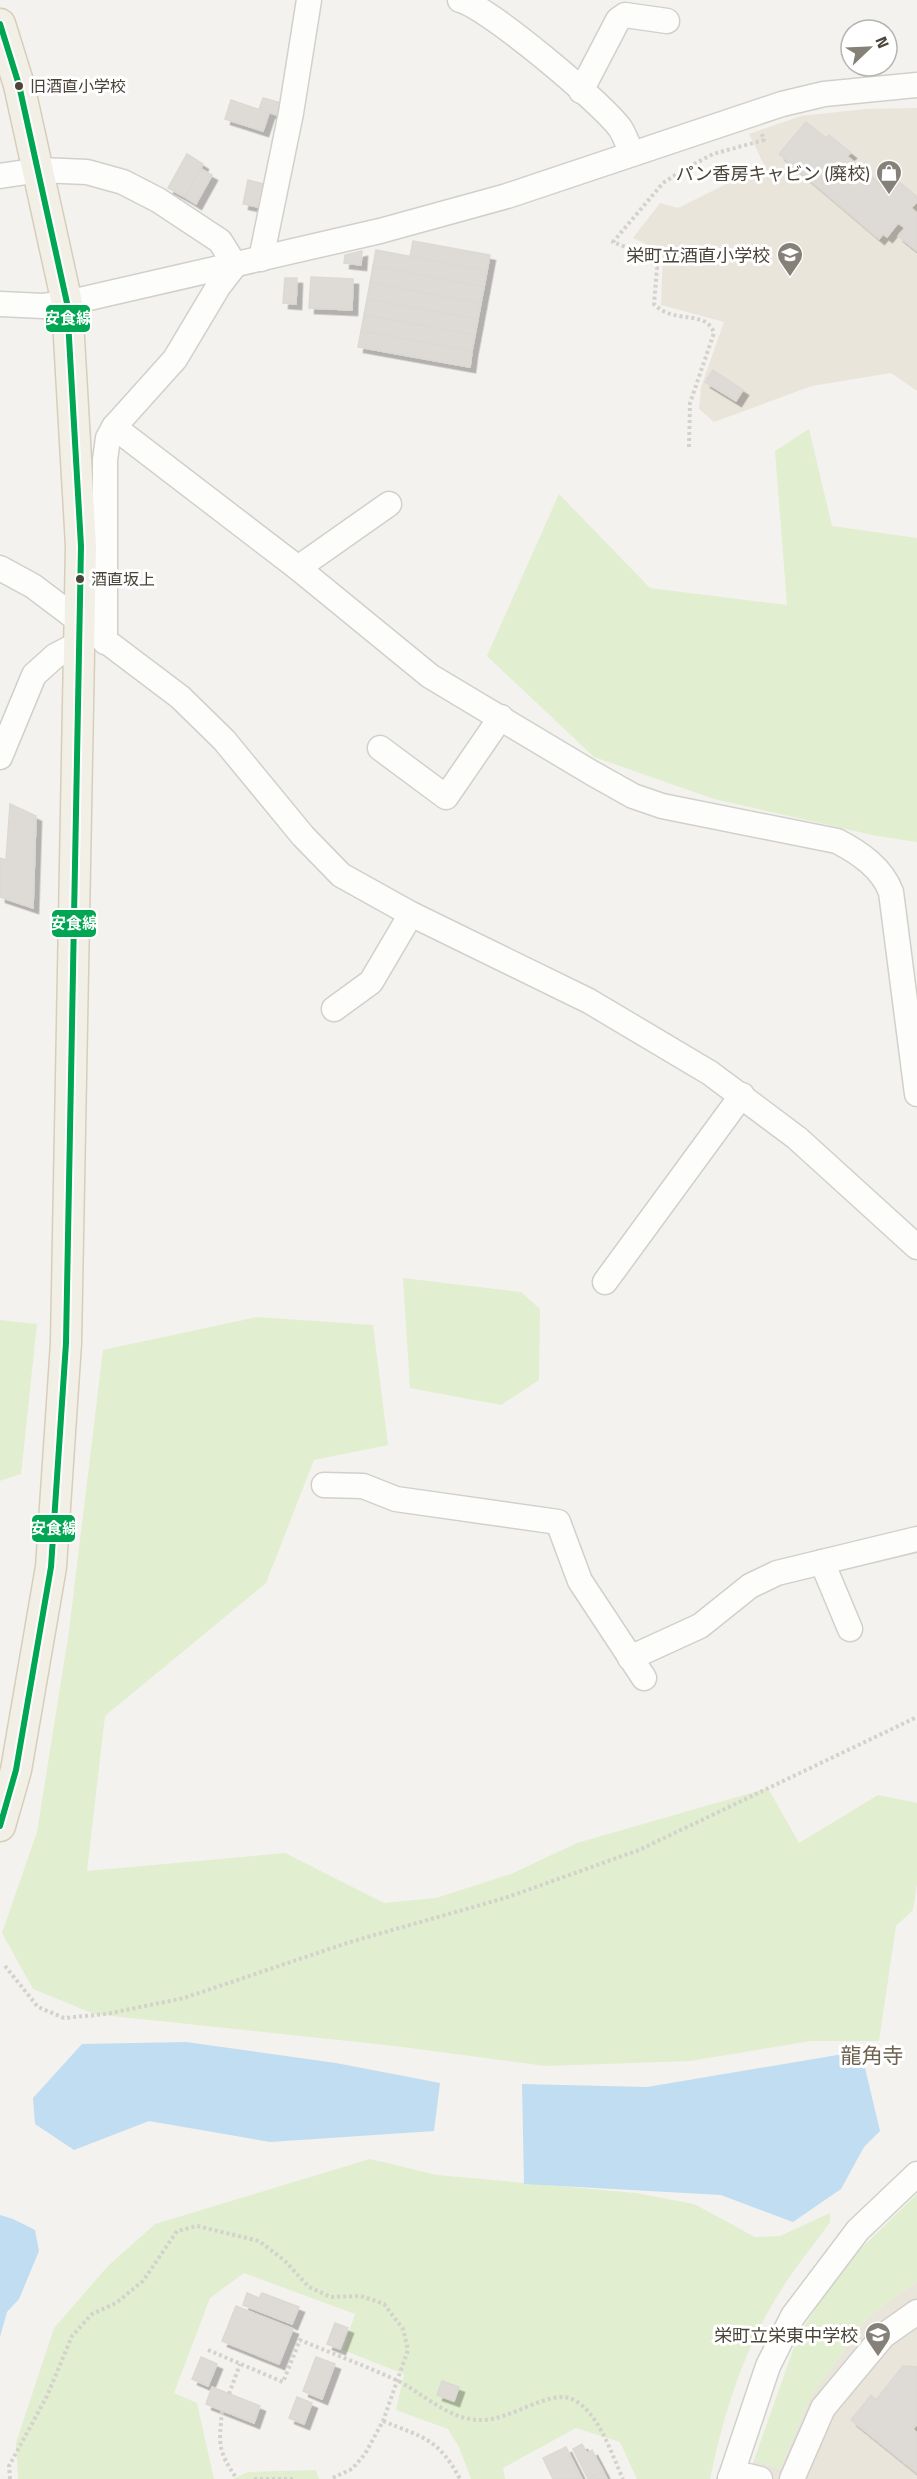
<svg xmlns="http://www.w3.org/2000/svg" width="917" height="2479" font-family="'Titillium Web','Noto Sans JP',sans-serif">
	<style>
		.education { fill: #eae5da }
		.green { fill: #e1eecf }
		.water { fill: #c0ddf1 }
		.building { fill: #dedbd6; stroke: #dcd9d4; stroke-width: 1.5; filter: url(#shadow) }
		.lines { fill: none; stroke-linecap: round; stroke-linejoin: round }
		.minor-casing { stroke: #d2d0cb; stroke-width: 27 }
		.major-casing { stroke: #d6cebb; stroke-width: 33 }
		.path { stroke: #d3d2cc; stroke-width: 4; stroke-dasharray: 3 3; stroke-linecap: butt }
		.minor { stroke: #fdfdfc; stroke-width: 24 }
		.major { stroke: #f2efe6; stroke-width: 30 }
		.bus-1-casing { stroke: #fff; stroke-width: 10 }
		.bus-1 { stroke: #00a651; stroke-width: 6 }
		.bus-dot { fill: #4b4439; stroke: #fff; stroke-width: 2 }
		.labels { text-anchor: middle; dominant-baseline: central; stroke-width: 6; stroke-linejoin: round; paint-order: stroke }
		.bus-label { font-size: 16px; fill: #4b4439; stroke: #fff; text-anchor: start }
		.poi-label { font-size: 18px; fill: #4b4439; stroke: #fff; text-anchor: end }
		.quarter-label { font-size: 21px; fill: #6e6250; stroke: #fff }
		.line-badge { stroke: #fff; stroke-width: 2 }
		.badge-label { font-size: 16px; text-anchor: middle; font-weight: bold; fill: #fff }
	</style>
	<defs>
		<filter id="shadow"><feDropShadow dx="5.5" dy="5.5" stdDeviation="0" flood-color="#0004"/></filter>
	</defs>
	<rect width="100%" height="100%" fill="#f4f2ee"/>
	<!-- education -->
	<g class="education">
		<polygon points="917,108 917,391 891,373 812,386 714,422 699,409 701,387 724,322 661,305 663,252 633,238 660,203 678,208 764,165 749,134 801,116 865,109"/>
		<polygon points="917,2281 917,2479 747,2479 754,2460 780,2469 810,2398 867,2318"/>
	</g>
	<!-- green -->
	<g class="green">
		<polygon points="809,429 832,526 917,538 917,842 877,836 714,799 594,757 487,656 559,494 650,588 787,605 775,451"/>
		<polygon points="403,1278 521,1292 540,1309 539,1380 501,1405 410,1388"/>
		<polygon points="257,1317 373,1325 388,1445 314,1460 266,1583 105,1716 87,1871 285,1853 384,1903 436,1898 511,1874 577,1843 768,1788 799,1843 878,1795 917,1803 917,1883 913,1910 896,1926 879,2041 810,2041 690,2061 546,2066 395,2046 94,2014 33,1989 2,1933 37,1832 69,1631 103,1350"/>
		<polygon points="0,1320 37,1324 21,1474 0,1481"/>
		<path d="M 370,2159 L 437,2175 L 636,2193 L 694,2204 L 755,2237 L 780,2236 L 830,2213 L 830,2222 C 814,2245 796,2266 781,2290 C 744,2348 724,2412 710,2479 L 637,2479 L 620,2442 L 576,2428 L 503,2468 L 505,2479 L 471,2479 L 459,2447 L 448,2429 L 396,2410 L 404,2374 L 343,2350 L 355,2314 L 244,2273 L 210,2298 L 174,2393 L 197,2403 L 214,2479 L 18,2479 L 16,2443 L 54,2328 L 108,2266 L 155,2224 Z"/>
		<polygon points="917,2194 917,2281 867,2318 810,2398 780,2469 754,2460 798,2336 843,2266"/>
		<polygon points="316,2470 319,2479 233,2479 248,2472"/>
	</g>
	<!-- water -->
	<g class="water">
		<polygon points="186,2042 336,2063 440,2083 434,2131 270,2142 149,2121 74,2150 35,2124 33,2098 82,2044"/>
		<polygon points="861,2051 880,2131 864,2147 841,2189 793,2222 721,2195 524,2184 522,2084 647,2087"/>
		<polygon points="0,2215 13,2219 35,2230 39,2251 19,2299 7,2312 0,2337"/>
	</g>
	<!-- building -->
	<g class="building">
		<polygon points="263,98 281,103 277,115 259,109"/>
		<polygon points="231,100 269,113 263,131 225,119"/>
		<polygon points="806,122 826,138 829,135 851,153 847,156 884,187 893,177 917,197 917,202 911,208 917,213 917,251 898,236 905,228 898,223 887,237 883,234 879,239 779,154"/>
		<polygon points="187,154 203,164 185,197 168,188"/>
		<polygon points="201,169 212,175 196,204 185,197"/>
		<polygon points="248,180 268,185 263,208 243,204"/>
		<polygon points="413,241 490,255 487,271 410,257"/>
		<polygon points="376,250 487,271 484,287 373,266"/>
		<polygon points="362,251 361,265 344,263 345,255"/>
		<polygon points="373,266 484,287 481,303 370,283"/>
		<polygon points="311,277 353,279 352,310 309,308"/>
		<polygon points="285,278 297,278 296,304 283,303"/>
		<polygon points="370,283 481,303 478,319 367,299"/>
		<polygon points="367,299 478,319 475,335 364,315"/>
		<polygon points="364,315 475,335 472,351 361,331"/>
		<polygon points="361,331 472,351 470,367 358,347"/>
		<polygon points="713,370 743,390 736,401 705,382"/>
		<polygon points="10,804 36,816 33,908 0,897 0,858 6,860"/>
		<polygon points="247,2293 259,2298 262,2293 299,2307 292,2324 243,2305"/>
		<polygon points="236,2306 293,2329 279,2364 222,2341"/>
		<polygon points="335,2323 348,2328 340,2349 327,2344"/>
		<polygon points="201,2357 217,2364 208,2386 192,2379"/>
		<polygon points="316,2357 335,2364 322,2399 303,2391"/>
		<polygon points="903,2366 917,2367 917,2424 913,2429 917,2433 917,2473 851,2420 871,2395 876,2400"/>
		<polygon points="442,2381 459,2387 454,2401 437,2395"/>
		<polygon points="212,2387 260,2406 254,2423 206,2404"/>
		<polygon points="297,2397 312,2403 304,2424 289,2418"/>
		<polygon points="582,2444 587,2453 592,2450 603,2471 588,2479 573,2449"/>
		<polygon points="566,2447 582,2479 553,2479 543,2458"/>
		<polygon points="603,2471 607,2479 588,2479"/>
	</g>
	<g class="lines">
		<defs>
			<g id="minor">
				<path d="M 460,0 C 487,6 603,104 620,128 C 625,135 628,146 632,153"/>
				<polyline points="581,91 618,20 625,15 667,21"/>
				<polyline points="0,176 40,170 87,172 123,182 158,200 220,241 235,265"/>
				<polyline points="261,259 291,113 309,0"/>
				<polyline points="0,304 43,306 67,303 380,231 507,196 782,104 824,94 917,85"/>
				<path d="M 114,427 L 298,568 L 430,676 L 592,773 L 633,796 L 662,806 L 837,841 C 860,853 882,868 891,892 L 917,1094"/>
				<polyline points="0,568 33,586 180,697 224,740 303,836 341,875 411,914 589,1001 710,1073 797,1138 917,1247"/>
				<polyline points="298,568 389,504"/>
				<polyline points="105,642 105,460 108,438 114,427 175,359 218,287 235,265"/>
				<polyline points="380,748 446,797 501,717"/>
				<polyline points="0,757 34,675 55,656 78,644"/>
				<polyline points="334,1009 371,982 411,914"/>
				<polyline points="605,1282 742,1095"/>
				<polyline points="324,1485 363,1486 396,1499 558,1522 580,1581 644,1678"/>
				<polyline points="822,1562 850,1629"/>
				<polyline points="630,1658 700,1626 750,1586 777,1573 917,1539"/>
				<polyline points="730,2478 748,2476 760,2479"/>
				<polyline points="730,2479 768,2366 793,2316 858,2230 917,2174"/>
				<polyline points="792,2479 823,2408 883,2336 917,2312"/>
			</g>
			<polyline id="major" points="0,24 19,85 67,303 81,546 66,1343 51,1567 16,1770 0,1826"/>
		</defs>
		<!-- minor casing -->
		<use href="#minor" class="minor-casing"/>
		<!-- major casing -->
		<use href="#major" class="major-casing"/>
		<!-- path -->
		<g class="path">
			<path d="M 689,447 L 690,403 L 714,333 C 706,309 674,325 654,304 L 657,268 L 648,256 L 613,242 L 663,183 L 683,170 L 713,154 L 764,140 L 761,131"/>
			<polyline points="5,1966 38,2007 64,2018 106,2014 184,1998 350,1942 505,1898 639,1850 917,1717"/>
			<path d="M 208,2350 L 283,2382 L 300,2340 C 331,2353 363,2365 394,2379 C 421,2391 448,2420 480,2420 C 509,2421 550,2389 572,2399 C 599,2412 611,2453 623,2479"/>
			<polyline points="229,2394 240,2364"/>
			<path d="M 222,2411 C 219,2444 217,2450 237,2479"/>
			<path d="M 383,2421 C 424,2438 438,2438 460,2479"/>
			<polyline points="10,2479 9,2466 47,2396 72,2336 92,2314 116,2303 143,2281 177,2231 197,2226 259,2241 284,2260 309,2287 331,2297 361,2296 384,2304 403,2329 408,2350 383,2421 365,2454 352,2469 330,2479"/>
			<polyline points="254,2479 295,2479"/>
		</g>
		<!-- minor -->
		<use href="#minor" class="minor"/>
		<!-- major -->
		<use href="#major" class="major"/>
		<defs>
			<polyline id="bus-1" points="0,24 19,85 67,303 81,546 66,1343 51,1567 16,1770 0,1826"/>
		</defs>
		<!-- bus-1 casing -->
		<use href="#bus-1" class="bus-1-casing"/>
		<!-- bus-1 -->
		<use href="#bus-1" class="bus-1"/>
	</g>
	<!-- icons -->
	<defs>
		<symbol id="shop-pin" viewBox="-11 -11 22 30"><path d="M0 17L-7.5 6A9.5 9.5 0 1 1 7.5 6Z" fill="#868178" stroke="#fff"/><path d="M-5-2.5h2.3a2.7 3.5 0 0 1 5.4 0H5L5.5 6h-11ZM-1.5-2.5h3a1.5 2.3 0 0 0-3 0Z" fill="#fff"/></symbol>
		<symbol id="school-pin" viewBox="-11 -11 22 30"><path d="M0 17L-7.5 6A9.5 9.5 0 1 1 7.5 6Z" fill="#868178" stroke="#fff"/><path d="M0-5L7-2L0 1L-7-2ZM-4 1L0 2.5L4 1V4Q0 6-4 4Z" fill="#fff"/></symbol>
	</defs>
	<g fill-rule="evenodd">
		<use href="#shop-pin" x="874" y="158" width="30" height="40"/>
		<use href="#school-pin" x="775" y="240" width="30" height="40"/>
		<use href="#school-pin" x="863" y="2320" width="30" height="40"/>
	</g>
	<!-- markers -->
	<g class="bus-dot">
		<circle cx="19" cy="86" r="5"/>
		<circle cx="80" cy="579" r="5"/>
	</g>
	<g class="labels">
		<!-- bus labels -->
		<g class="bus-label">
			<text x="30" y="86">旧酒直小学校</text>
			<text x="91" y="579">酒直坂上</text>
		</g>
		<!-- poi labels -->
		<g class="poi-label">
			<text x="870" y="173">パン香房キャビン (廃校)</text>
			<text x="770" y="255">栄町立酒直小学校</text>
			<text x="858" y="2335">栄町立栄東中学校</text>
		</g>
		<!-- quarter labels -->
		<g class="quarter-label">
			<text x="872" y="2055">龍角寺</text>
		</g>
	</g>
	<g class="line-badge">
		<rect x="45" y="304" width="46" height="29" rx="6" fill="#00a651"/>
		<rect x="51" y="909" width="46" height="29" rx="6" fill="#00a651"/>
		<rect x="31" y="1514" width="45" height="29" rx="6" fill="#00a651"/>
	</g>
	<g class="badge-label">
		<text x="68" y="324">安食線</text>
		<text x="74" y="929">安食線</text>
		<text x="54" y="1534">安食線</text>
	</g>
	<!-- north arrow -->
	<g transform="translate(869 48) rotate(67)"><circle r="28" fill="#ffffff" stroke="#b7b4b0" stroke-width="1.5"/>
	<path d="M0-4.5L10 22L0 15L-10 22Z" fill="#868178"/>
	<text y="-9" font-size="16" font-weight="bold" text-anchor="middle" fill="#4b4439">N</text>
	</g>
</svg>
